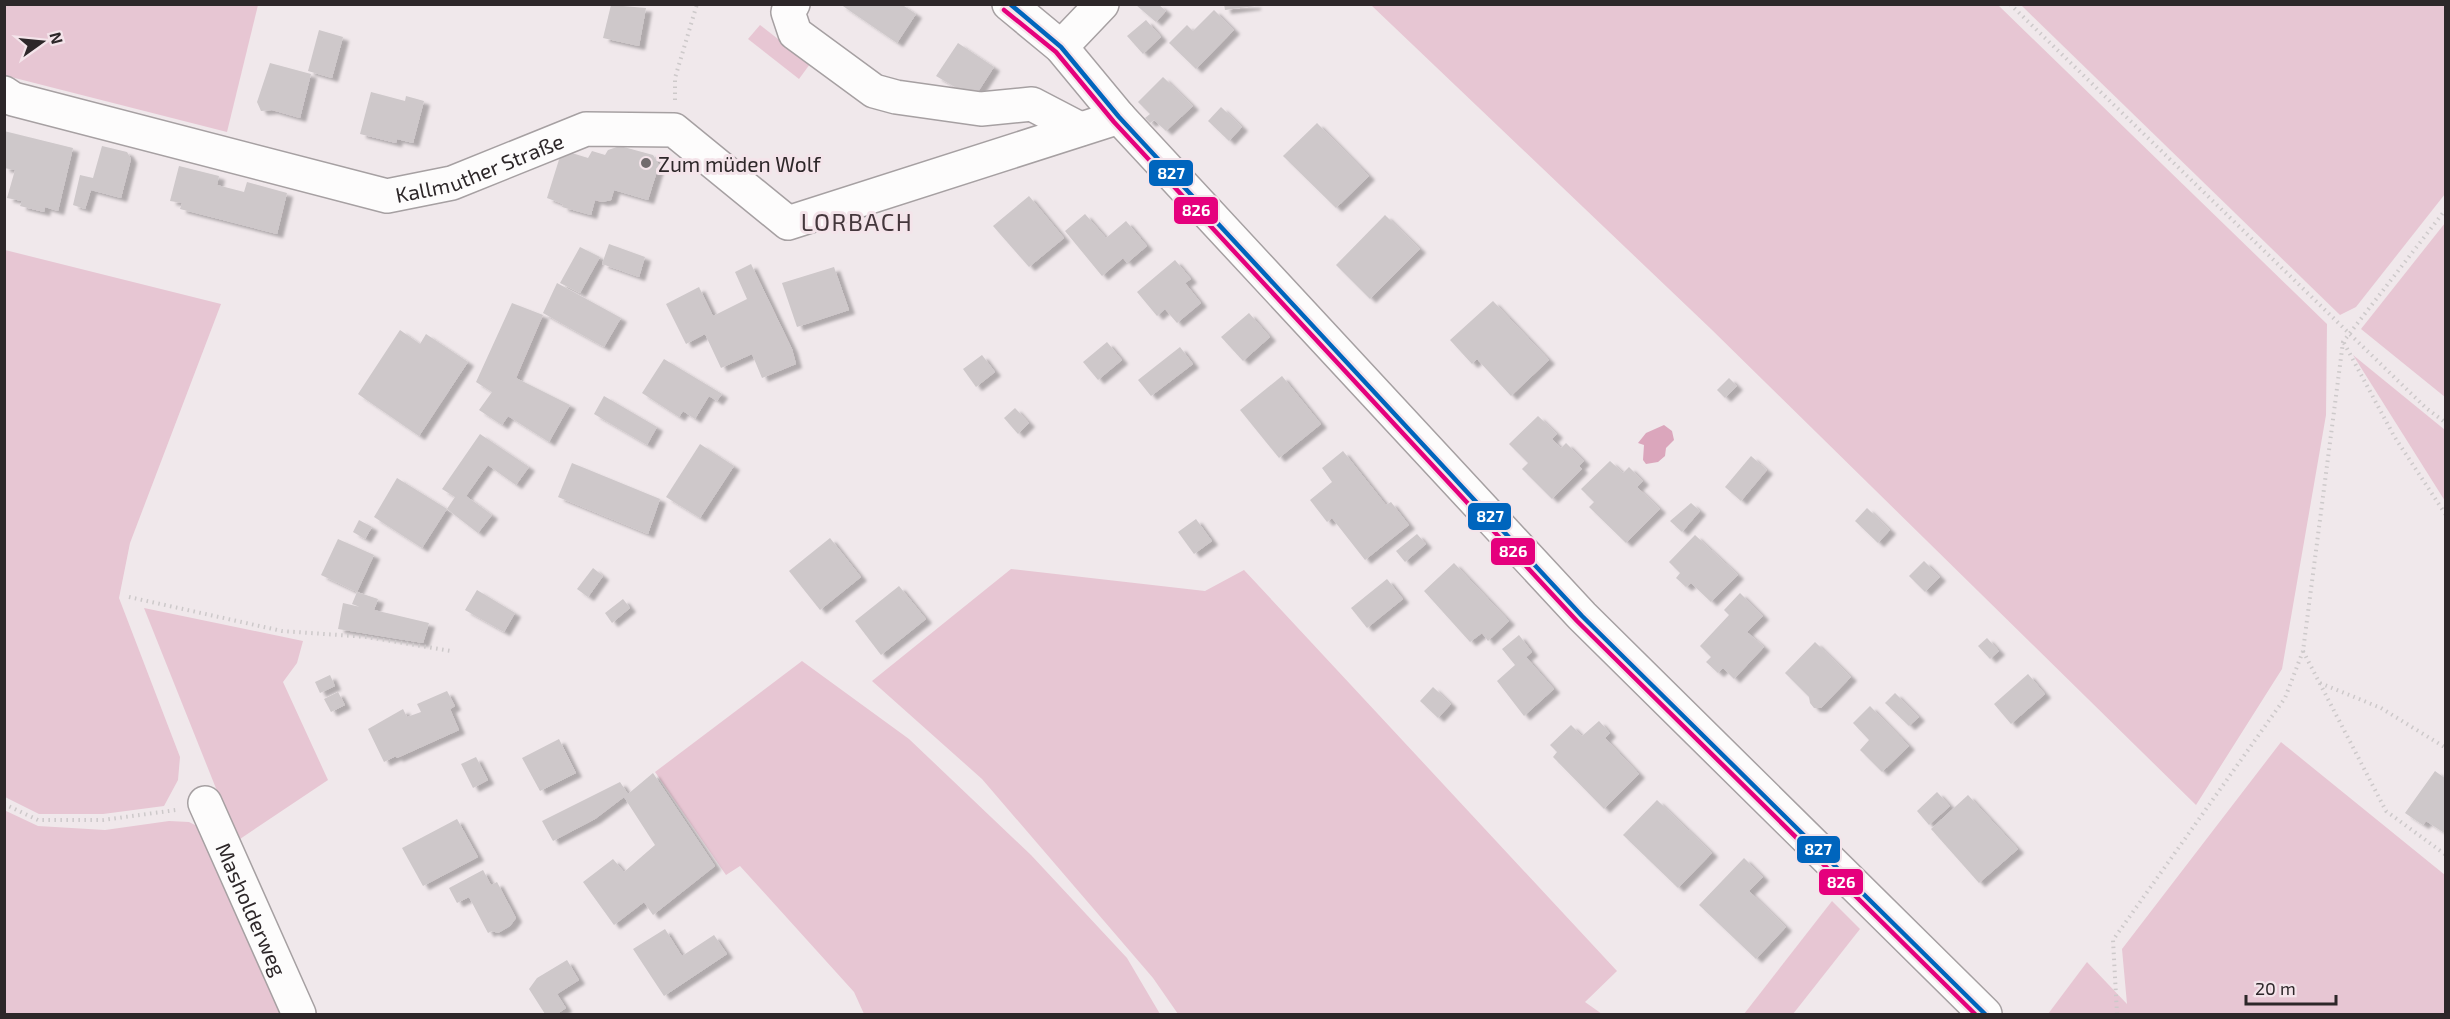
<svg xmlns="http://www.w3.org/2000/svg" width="2450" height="1019" font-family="'Exo 2',sans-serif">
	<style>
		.green { fill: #e7c6d3 }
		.water { fill: #dba6bc }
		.building { fill: #cec8ca; filter: url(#shadow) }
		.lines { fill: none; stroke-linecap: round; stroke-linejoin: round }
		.minor-casing { stroke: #a6a0a2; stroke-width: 36 }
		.path { stroke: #cdc9ca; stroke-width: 4; stroke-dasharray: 1.5 4.5; stroke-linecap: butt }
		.minor { stroke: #fdfcfc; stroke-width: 33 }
		.bus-1-casing { stroke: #f4e4ea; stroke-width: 9 }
		.bus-2-casing { stroke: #f4e4ea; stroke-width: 9 }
		.bus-1 { stroke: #0065bd; stroke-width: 4.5 }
		.bus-2 { stroke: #e5007d; stroke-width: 4.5 }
		.poi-dot { fill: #716b6d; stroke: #f4e4ea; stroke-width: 2 }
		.labels { text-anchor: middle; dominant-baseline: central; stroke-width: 6; stroke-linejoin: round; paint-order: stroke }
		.poi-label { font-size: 21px; fill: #2d2729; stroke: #f4e4ea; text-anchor: start }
		.street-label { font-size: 21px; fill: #2d2729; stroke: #f4e4ea }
		.quarter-label { font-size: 24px; letter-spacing: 1.5px; fill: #44373c; stroke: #f4e4ea }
		.line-badge { stroke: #f4e4ea; stroke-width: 2 }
		.badge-label { font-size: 16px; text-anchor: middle; font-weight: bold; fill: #fff }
	</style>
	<defs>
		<filter id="shadow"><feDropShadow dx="6" dy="4" stdDeviation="1.5" flood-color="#0004"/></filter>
	</defs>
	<rect width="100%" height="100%" fill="#f0e8eb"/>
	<!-- green -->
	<g class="green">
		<polygon points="4,5 258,5 227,132 7,76 4,73"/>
		<polygon points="1371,5 1998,5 2327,324 2326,415 2282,669 2196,805 1711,329"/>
		<polygon points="2021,5 2445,5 2445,194 2356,307 2340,315"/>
		<polygon points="760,25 810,64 799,79 748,39"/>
		<polygon points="2445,223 2445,397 2361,329"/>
		<polygon points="5,250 221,304 130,543 119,598 180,757 178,780 164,806 103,814 39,814 5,797"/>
		<polygon points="2353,355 2445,430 2445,501"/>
		<polygon points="1011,569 1205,591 1244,570 1617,971 1585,1002 1602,1014 1178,1014 1153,978 982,779 872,681"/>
		<polygon points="144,608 303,641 297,663 283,682 328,780 237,841"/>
		<polygon points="802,661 909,739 1031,855 1127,958 1160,1014 864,1014 854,992 740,866 726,875 655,772"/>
		<polygon points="2281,742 2445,875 2445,1014 2048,1014 2087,962 2127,1004 2122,949"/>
		<polygon points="4,810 38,826 105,830 169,821 189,822 211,833 283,1014 5,1014"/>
		<polygon points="1832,901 1860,929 1793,1014 1744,1014"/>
	</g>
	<!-- water -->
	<polygon class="water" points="1664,425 1672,431 1674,440 1666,448 1665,456 1658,462 1646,464 1643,460 1644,445 1638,443 1646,433"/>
	<!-- building -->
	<g class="building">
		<polygon points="840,4 901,4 916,14 897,43"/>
		<polygon points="1224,4 1255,4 1255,6 1225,10"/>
		<polygon points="611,5 646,8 639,46 603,38"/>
		<polygon points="1136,5 1159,5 1166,11 1156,22"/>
		<polygon points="1214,10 1234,30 1196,69 1169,43 1187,25 1193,31"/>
		<polygon points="1146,20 1161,37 1143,54 1127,36"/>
		<polygon points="319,30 343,37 332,78 308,71"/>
		<polygon points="958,43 994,67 974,98 936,76"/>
		<polygon points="270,63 311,74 300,118 272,110 261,111 257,102"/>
		<polygon points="1163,77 1193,106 1166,131 1154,120 1150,123 1145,118 1150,114 1138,102"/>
		<polygon points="371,92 405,101 406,96 424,101 413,143 397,139 396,143 360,134"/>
		<polygon points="1221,107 1242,127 1229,141 1208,121"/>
		<polygon points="1317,123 1369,176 1336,208 1283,156"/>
		<polygon points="4,131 73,148 58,211 45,207 44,212 20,206 22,201 7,198 15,170 4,168"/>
		<polygon points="102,146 127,152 131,159 121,198 91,190 85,209 73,205 80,175 93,178"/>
		<polygon points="620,146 653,155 659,165 648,200 614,190 611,200 602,202 595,200 591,215 562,207 563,204 547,198 562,150 588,158 592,151 605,155 608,150"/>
		<polygon points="179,166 219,176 217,185 244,192 247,182 287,193 277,234 180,209 182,203 170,201"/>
		<polygon points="1029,196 1064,238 1029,267 993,226"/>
		<polygon points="1085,214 1106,238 1126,221 1147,246 1127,263 1123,258 1102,276 1065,231"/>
		<polygon points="1385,215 1420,249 1370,299 1336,265"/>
		<polygon points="609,244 645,257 639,277 602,264"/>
		<polygon points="580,247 600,257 580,293 560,283"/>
		<polygon points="1175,260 1191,279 1185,283 1201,303 1177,323 1165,309 1157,316 1137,292"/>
		<polygon points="751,264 792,349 796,364 762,378 752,354 721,368 705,334 686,344 666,304 699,287 713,316 747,299 735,272"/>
		<polygon points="834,267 849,310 797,327 782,283"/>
		<polygon points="557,283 621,318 604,347 543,313"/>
		<polygon points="1493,301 1549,360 1511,396 1477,359 1472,364 1450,340"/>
		<polygon points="512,303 543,315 516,378 570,405 549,442 508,416 502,425 479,410 492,392 476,382"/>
		<polygon points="1249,313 1270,337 1243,361 1221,337"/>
		<polygon points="400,330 420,344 426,334 468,362 419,436 358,394"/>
		<polygon points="1107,342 1122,360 1098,380 1083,362"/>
		<polygon points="1180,347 1193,364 1151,396 1138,380"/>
		<polygon points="982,355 995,372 976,387 963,369"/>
		<polygon points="664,359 722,394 717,401 709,396 695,419 683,411 679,417 642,393"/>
		<polygon points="1282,376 1321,424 1279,458 1240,410"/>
		<polygon points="1729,378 1737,386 1725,398 1717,390"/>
		<polygon points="604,396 657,427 647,445 594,414"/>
		<polygon points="1015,408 1029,423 1018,434 1004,418"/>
		<polygon points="1538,416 1557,434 1552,439 1561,448 1566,443 1584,461 1579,466 1582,469 1552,499 1522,469 1528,463 1509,444"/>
		<polygon points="480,434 529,467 516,485 488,465 466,496 492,515 478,533 447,509 455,497 442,489"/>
		<polygon points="700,444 734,466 700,518 666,497"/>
		<polygon points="1343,451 1386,505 1391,502 1409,525 1365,560 1332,518 1327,522 1310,500 1332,482 1322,468"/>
		<polygon points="1751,456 1767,470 1741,501 1725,487"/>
		<polygon points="1610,461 1623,473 1629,467 1643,481 1637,487 1660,509 1626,543 1589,507 1594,502 1581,489"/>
		<polygon points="572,463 660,499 648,534 558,497"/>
		<polygon points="397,478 447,509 422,548 374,517"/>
		<polygon points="1691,503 1700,511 1682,532 1670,521"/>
		<polygon points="1867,508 1890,530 1878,543 1855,521"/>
		<polygon points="1196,519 1212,541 1194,554 1178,532"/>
		<polygon points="359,520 372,527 365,539 353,532"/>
		<polygon points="1417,534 1426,544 1405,562 1396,551"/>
		<polygon points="1695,535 1738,575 1711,602 1691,583 1686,587 1676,578 1680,573 1669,562"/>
		<polygon points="830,538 861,577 820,610 789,571"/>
		<polygon points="338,539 374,555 357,592 321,575"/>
		<polygon points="1924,561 1940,577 1925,592 1909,576"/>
		<polygon points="1454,563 1509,621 1488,641 1482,633 1470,642 1424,591"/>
		<polygon points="593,568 603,576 588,597 577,589"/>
		<polygon points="1387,579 1403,599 1367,628 1351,608"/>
		<polygon points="899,586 926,619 881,655 855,621"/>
		<polygon points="477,590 515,613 504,632 465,610"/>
		<polygon points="357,592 378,599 374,610 429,623 423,643 338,629 343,603 360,607 352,604"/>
		<polygon points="1740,593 1763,616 1747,632 1764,647 1734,679 1723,668 1718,673 1706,662 1711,657 1700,646 1729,615 1724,610"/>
		<polygon points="623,599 630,608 612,623 605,613"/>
		<polygon points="1519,635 1532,652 1526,657 1554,689 1524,716 1497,681 1515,665 1502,649"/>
		<polygon points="1987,638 1999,651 1990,659 1978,646"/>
		<polygon points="1815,642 1851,677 1821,708 1814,708 1810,703 1809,697 1785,673"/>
		<polygon points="2028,674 2045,694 2011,724 1994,704"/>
		<polygon points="330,675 335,686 320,693 315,682"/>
		<polygon points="1433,687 1451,704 1438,718 1420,701"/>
		<polygon points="447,691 455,706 450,709 459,730 397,758 396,756 384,762 368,729 403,709 407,717 421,712 417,704"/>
		<polygon points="338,692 345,705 331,712 324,699"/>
		<polygon points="1895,693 1919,717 1909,726 1885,703"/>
		<polygon points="1870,706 1909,746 1882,772 1860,750 1869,740 1853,723"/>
		<polygon points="1599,721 1610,733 1605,738 1639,774 1604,809 1553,757 1557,752 1550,745 1571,725 1582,736"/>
		<polygon points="559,739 576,773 540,791 522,758"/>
		<polygon points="476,757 488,780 473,788 461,764"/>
		<polygon points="2435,771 2446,779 2446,834 2426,821 2423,825 2405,813"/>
		<polygon points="653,773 715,866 653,915 644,902 614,925 583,882 613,859 624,872 655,845 624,797 595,819 553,841 542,821 620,782 628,794"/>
		<polygon points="1937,792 1950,806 1929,825 1917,811"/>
		<polygon points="1968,795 2018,849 1979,883 1931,829"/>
		<polygon points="1657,800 1712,853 1678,888 1623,835"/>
		<polygon points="457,819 478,857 423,886 402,848"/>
		<polygon points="1744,858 1763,877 1749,891 1786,927 1756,959 1699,905"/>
		<polygon points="483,870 491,885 497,882 516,918 510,926 498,933 492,931 488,933 469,897 457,903 449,888"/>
		<polygon points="665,929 682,956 714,935 727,954 664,996 633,949"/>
		<polygon points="567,960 579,980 557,994 566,1008 557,1014 545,1014 529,989 537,978"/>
	</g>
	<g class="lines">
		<defs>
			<g id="minor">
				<polyline points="793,4 788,12 795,33 874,91 896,97 981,109 1032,104 1080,129"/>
				<polyline points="1009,4 1061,47 1119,117 1582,616 1985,1014"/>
				<polyline points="1061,47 1102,4"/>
				<path id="s1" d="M 4,93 L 13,99 L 387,196 L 452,183 L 586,129 L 674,130 L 788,223 L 1119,117"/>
				<path id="s2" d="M 205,803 L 299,1014"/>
			</g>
		</defs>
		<!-- minor casing -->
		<use href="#minor" class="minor-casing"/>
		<!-- path -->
		<g class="path">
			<polyline points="2010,4 2426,408 2446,423"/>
			<polyline points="675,100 675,78 697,4"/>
			<polyline points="2344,343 2394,436 2446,515"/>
			<polyline points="129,597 282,631 367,637 451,651"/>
			<polyline points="2303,651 2386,811 2446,855"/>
			<polyline points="2320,683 2381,708 2446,748"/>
			<polyline points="4,804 38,820 103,820 176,810"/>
			<polyline points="2117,1014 2113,940 2285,698 2303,651 2343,342 2446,209"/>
		</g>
		<!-- minor -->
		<use href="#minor" class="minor"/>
		<defs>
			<polyline id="bus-1" points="1010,4 1061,47 1119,117 1582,616 1985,1014"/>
			<polyline id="bus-2" points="1004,10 1056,52 1114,122 1577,621 1975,1014"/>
		</defs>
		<!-- bus-1 casing -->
		<use href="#bus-1" class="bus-1-casing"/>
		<!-- bus-2 casing -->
		<use href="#bus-2" class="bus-2-casing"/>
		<!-- bus-1 -->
		<use href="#bus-1" class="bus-1"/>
		<!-- bus-2 -->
		<use href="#bus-2" class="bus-2"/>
	</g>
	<!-- markers -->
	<circle class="poi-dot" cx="646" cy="163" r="6"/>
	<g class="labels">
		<!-- poi labels -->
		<g class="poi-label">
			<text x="658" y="163">Zum müden Wolf</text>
		</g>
		<!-- street labels -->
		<g class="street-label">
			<text stroke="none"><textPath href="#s1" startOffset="494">Kallmuther Straße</textPath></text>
			<text stroke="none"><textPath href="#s2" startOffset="116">Masholderweg</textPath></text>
		</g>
		<!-- quarter labels -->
		<g class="quarter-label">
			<text x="857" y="221">LORBACH</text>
		</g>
	</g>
	<g class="line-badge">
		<rect x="1148" y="159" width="46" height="28" rx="6" fill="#0065bd"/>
		<rect x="1173" y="196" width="46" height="29" rx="6" fill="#e5007d"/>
		<rect x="1467" y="502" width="45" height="29" rx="6" fill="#0065bd"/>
		<rect x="1490" y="537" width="46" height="29" rx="6" fill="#e5007d"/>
		<rect x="1796" y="835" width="45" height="29" rx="6" fill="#0065bd"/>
		<rect x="1818" y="868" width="46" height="28" rx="6" fill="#e5007d"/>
	</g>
	<g class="badge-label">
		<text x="1171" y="179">827</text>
		<text x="1196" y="216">826</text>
		<text x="1490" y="522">827</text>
		<text x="1513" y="557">826</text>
		<text x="1818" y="855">827</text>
		<text x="1841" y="888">826</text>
	</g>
	<!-- border -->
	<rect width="2450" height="1019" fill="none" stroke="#2d2729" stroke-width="12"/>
	<!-- north arrow -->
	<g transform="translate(42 42) rotate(75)" stroke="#f4e4ea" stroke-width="4.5" paint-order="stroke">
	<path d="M0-4.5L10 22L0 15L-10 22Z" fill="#2d2729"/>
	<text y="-9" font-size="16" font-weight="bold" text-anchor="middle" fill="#2d2729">N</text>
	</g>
	<!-- scale -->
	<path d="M2246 995v9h90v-9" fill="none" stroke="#2d2729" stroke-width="3"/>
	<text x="2255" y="995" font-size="18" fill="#2d2729" stroke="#f4e4ea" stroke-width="4.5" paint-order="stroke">20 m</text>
</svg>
